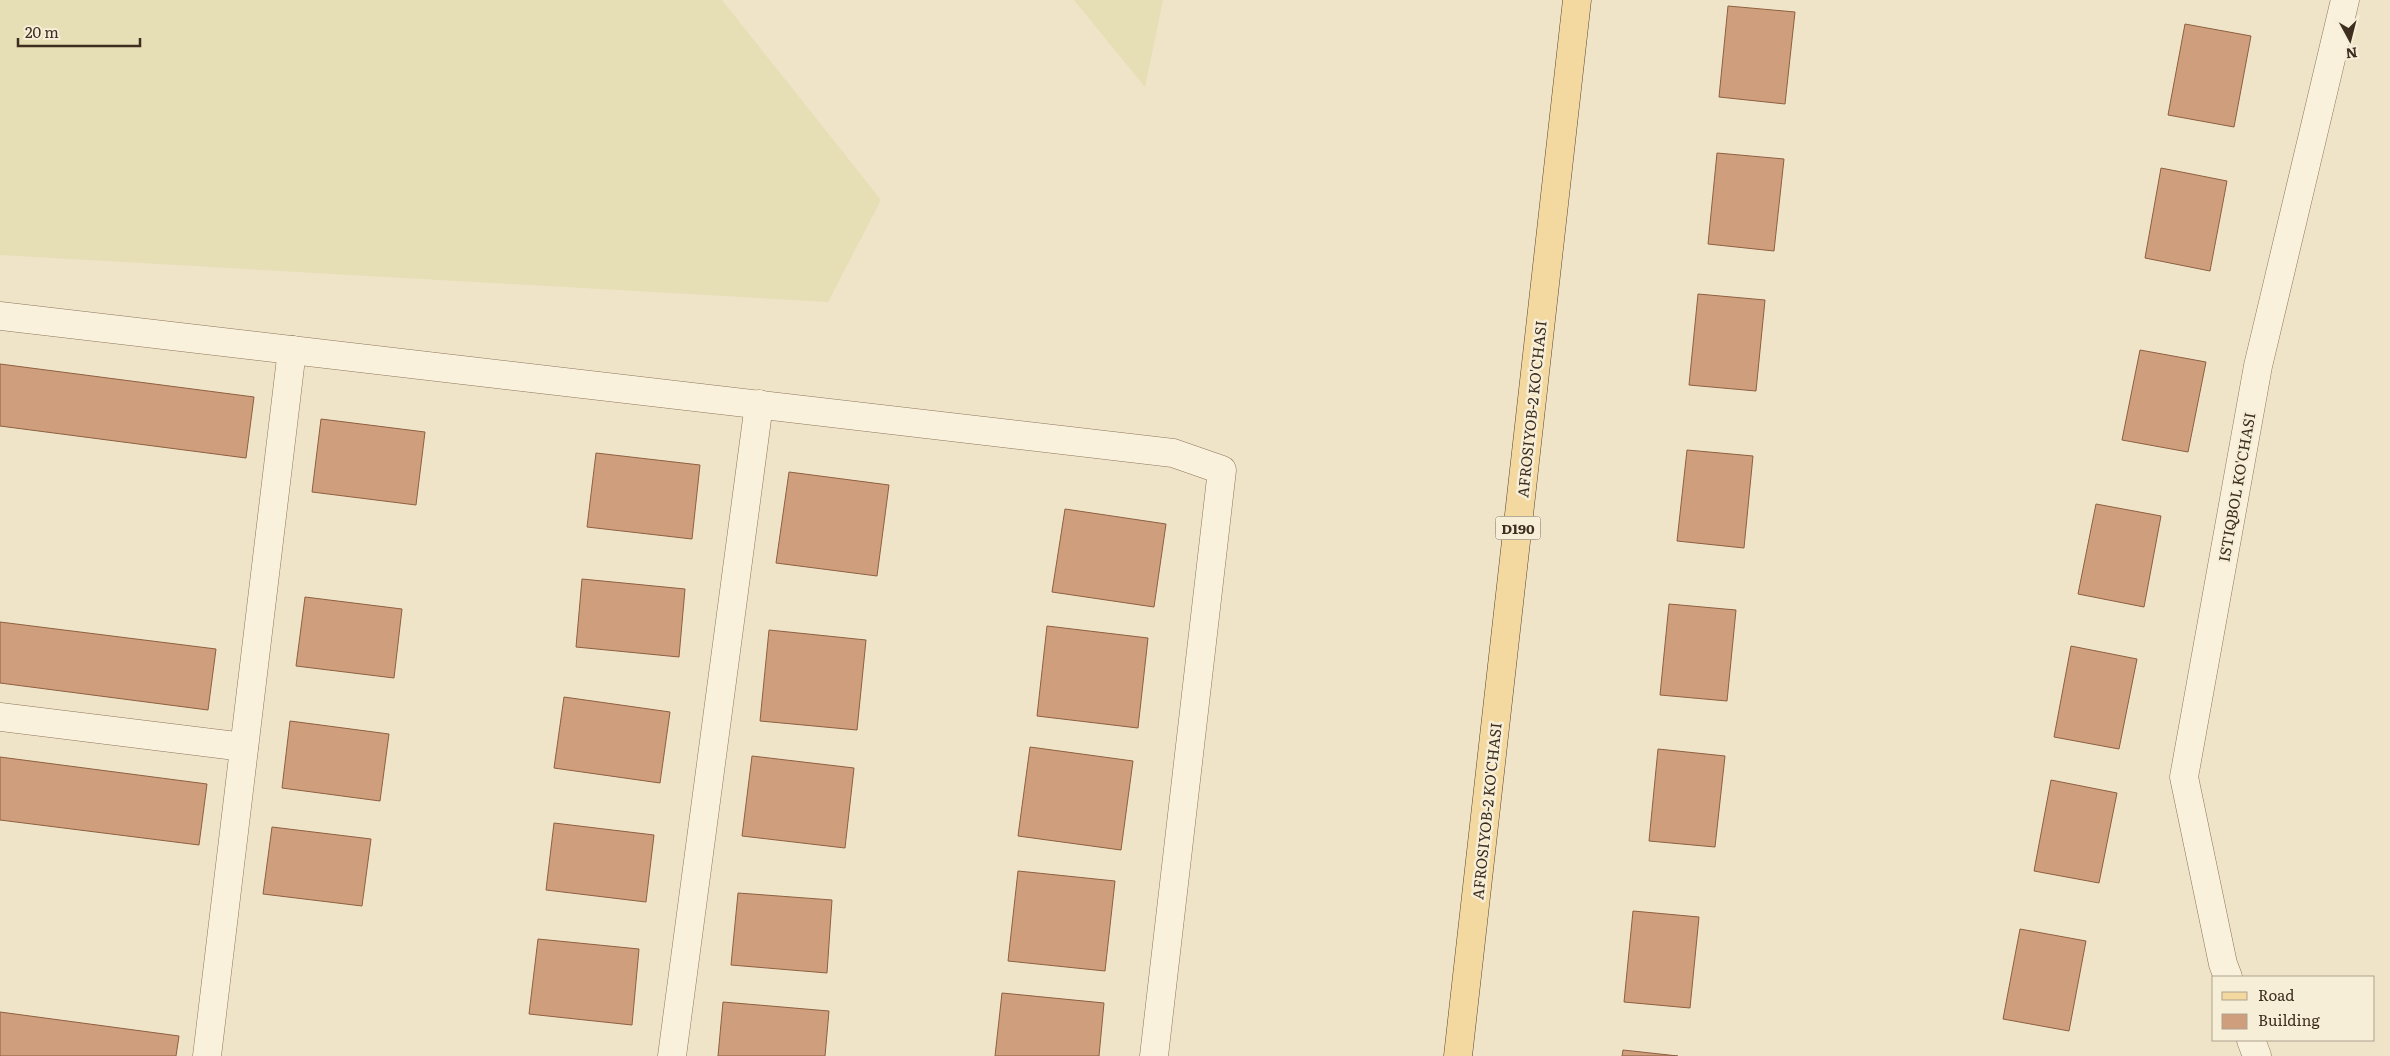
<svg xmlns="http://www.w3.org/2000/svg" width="2390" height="1056" font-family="Literata,serif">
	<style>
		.farmland { fill: #e6deb5 }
		.building { fill: #cf9f7d; stroke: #8d5f41 }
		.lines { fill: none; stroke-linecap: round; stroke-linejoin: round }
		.minor-casing { stroke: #8d765c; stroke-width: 29 }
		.major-casing { stroke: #5b4430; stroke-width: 29 }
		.minor { stroke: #faf1dc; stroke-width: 28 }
		.major { stroke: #f3d9a0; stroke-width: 28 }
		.labels { text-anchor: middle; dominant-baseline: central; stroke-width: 5; stroke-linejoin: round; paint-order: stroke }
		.shield { fill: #f7eed8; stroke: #756857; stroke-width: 1 }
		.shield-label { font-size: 14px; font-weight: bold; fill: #3d2e20 }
		.street-label { font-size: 15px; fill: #3d2e20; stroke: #f7eed8 }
	</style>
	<rect width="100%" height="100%" fill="#f0e4c8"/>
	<!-- farmland -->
	<g class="farmland">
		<polygon points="0,0 722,0 881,200 828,302 0,255"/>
		<polygon points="1074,0 1163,0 1145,87"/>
	</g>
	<!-- building -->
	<g class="building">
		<polygon points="1728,6 1795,12 1785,104 1719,97"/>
		<polygon points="2185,24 2251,36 2234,127 2168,115"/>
		<polygon points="1717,153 1784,159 1774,251 1708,244"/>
		<polygon points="2161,168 2227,181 2210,271 2145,258"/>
		<polygon points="1698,294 1765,300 1756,391 1689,385"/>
		<polygon points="2140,350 2206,362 2188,452 2122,440"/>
		<polygon points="0,364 254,397 246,458 0,426"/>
		<polygon points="321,419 425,432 416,505 312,492"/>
		<polygon points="1687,450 1753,456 1744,548 1677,541"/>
		<polygon points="596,453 700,465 692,539 587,527"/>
		<polygon points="789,472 889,485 877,576 776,563"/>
		<polygon points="2096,504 2161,516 2144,607 2078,594"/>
		<polygon points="1065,509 1166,524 1154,607 1052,592"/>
		<polygon points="582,579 685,589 679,657 576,647"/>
		<polygon points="305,597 402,609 394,678 296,666"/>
		<polygon points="1669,604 1736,610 1727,701 1660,695"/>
		<polygon points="0,622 216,649 208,710 0,683"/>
		<polygon points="1047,626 1148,638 1138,728 1037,716"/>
		<polygon points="769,630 866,640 857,730 760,721"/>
		<polygon points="2071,646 2137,659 2119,749 2054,737"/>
		<polygon points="564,697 670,712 660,783 554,768"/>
		<polygon points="290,721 389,734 380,801 282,788"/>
		<polygon points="1030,747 1133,761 1121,850 1018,836"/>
		<polygon points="1658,749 1725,756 1715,847 1649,841"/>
		<polygon points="752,756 854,768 845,848 742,836"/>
		<polygon points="0,757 207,784 199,845 0,820"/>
		<polygon points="2051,780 2117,793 2099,883 2034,871"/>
		<polygon points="554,823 654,835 646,902 546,890"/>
		<polygon points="272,827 371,839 362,906 263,894"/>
		<polygon points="1018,871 1115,881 1105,971 1008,961"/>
		<polygon points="738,893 832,900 827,973 731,965"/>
		<polygon points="1633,911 1699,917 1690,1008 1624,1002"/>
		<polygon points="2020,929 2086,941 2069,1031 2003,1019"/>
		<polygon points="538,939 639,949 632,1025 529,1014"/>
		<polygon points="1002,993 1104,1003 1099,1056 995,1056"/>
		<polygon points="723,1002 829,1011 825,1056 718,1056"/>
		<polygon points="0,1012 179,1036 176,1056 0,1056"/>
		<polygon points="1623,1050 1678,1056 1622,1056"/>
	</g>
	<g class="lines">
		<defs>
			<g id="minor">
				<polyline points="0,316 1173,453 1222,470 1154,1056"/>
				<polyline points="0,717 244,747"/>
				<polyline points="2228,977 2223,964 2184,777 2258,366 2345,0"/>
				<polyline points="2251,1040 2257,1056"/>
				<polyline points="207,1056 292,350"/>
				<polyline points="672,1056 759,404"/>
			</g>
			<polyline id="major" points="1458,1056 1577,0"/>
		</defs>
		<!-- minor casing -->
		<use href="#minor" class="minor-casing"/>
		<!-- major casing -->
		<use href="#major" class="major-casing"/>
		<!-- minor -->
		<use href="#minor" class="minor"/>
		<!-- major -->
		<use href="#major" class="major"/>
	</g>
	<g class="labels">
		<!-- shield labels -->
		<rect class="shield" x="1495.5" y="516.5" width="45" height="23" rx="4"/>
		<g class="shield-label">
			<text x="1518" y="528">D190</text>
		</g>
		<!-- street labels -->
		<g class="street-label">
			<text transform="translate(1531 409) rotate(-84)">AFROSIYOB-2 KO'CHASI</text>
			<text transform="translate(2236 487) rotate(-80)">ISTIQBOL KO'CHASI</text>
			<text transform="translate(1486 811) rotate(-84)">AFROSIYOB-2 KO'CHASI</text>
		</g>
	</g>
	<!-- legend -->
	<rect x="2212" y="976" width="162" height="65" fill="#f7eed8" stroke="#ada18e"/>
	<rect x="2222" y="992" width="25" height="8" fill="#f3d9a0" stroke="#ada18e"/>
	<text x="2258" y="1001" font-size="15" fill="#3d2e20">Road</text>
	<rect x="2222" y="1014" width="25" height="15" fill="#cf9f7d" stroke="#ada18e"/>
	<text x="2258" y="1026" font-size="15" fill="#3d2e20">Building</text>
	<!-- north arrow -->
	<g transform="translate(2350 40) rotate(173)" stroke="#f7eed8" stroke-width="4" paint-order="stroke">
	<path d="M0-4L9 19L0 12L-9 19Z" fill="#3d2e20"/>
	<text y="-8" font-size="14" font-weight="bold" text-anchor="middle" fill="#3d2e20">N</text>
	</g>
	<!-- scale -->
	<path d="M18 38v8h122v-8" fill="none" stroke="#3d2e20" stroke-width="2.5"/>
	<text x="25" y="38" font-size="15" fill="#3d2e20" stroke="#f7eed8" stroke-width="4" paint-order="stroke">20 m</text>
</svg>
